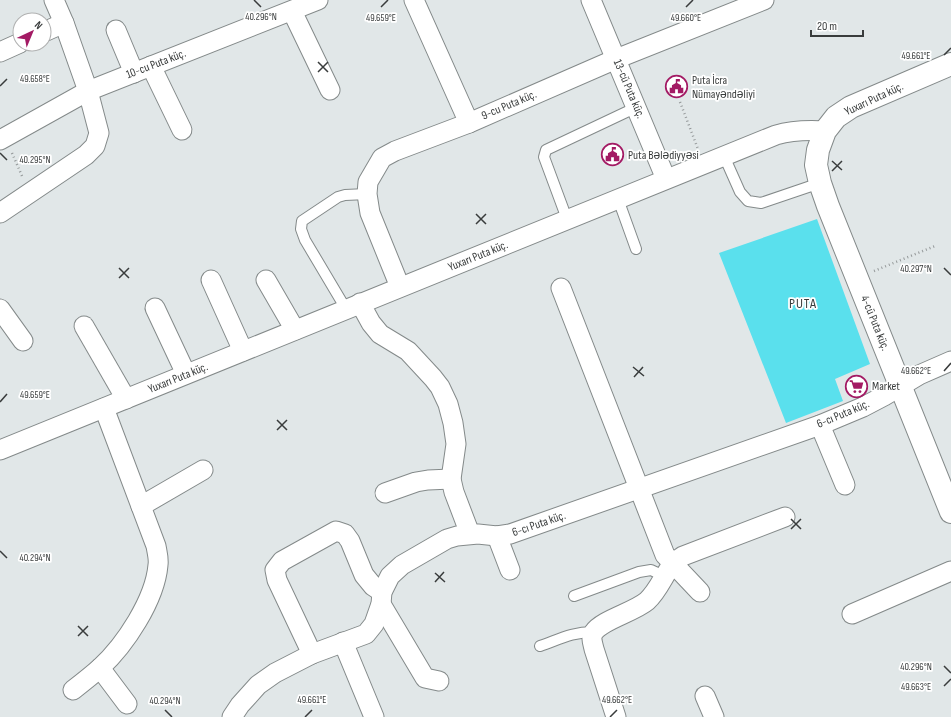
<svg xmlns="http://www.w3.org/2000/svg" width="951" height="717" font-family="'Sofia Sans Condensed',sans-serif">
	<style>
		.green { fill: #5ae0ed }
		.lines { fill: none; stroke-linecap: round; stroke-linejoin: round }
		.service-casing { stroke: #848a8a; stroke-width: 12 }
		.minor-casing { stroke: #848a8a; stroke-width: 21 }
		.tertiary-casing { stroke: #848a8a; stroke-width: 24 }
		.path { stroke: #95999a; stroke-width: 2.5; stroke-dasharray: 1 3; stroke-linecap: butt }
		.service { stroke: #fff; stroke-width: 10 }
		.minor { stroke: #fff; stroke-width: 19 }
		.tertiary { stroke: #fff; stroke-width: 22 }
		.ticks { fill: none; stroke: #393c3c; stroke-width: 1.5 }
		.labels { text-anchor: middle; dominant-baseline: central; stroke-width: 3.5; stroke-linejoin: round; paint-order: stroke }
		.street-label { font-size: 12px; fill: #393c3c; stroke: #fff }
		.poi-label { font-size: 12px; fill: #393c3c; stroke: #fff; text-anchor: start }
		.quarter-label { font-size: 14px; letter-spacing: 1px; fill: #393c3c; stroke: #fff }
		.ticks-label { font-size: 10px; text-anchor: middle; fill: #393c3c; stroke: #fff; stroke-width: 3.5; stroke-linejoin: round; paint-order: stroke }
	</style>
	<rect width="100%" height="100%" fill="#e1e7e8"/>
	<!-- green -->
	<polygon class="green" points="817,219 870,364 835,379 843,401 786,423 719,253"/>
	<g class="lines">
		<defs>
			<g id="service">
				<polyline points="724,156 740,192 748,201 761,203 820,183"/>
				<polyline points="618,199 636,249"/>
				<polyline points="567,219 544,157 546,150 637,107"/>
				<polyline points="346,309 305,240 301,229 302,221 338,197 345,195 367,194"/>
				<polyline points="574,596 639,572 651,570 664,576"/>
				<path d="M 540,646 C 560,639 572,632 593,632"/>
			</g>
			<g id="minor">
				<polyline points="414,0 469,123"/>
				<polyline points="591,0 666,179"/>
				<polyline points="292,11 330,90"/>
				<polyline points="116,30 134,73"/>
				<polyline points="44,32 64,23"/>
				<polyline points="0,52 20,43"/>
				<polyline points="151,66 182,130"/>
				<polyline points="0,140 88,91 318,0"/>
				<polyline points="0,213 86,155 95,146 99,133 88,91 64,23 54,0"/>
				<polyline points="211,280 243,351"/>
				<polyline points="266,280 295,330"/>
				<polyline points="400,287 370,213 367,194 368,182 382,158 395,151 469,123 616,59 764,0"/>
				<polyline points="561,288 665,555 700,592"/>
				<polyline points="360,303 371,323 380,334 408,351 433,378 440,387 448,404 453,423 456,444 451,479 454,492 470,534"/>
				<polyline points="155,308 186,374"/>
				<polyline points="0,309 23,341"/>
				<polyline points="84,326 126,399"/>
				<polyline points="820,425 845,485"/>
				<path d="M 0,450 L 776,135 C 793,130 808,130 825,131"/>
				<polyline points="385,493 416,482 428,480 451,479"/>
				<polyline points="141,506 203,470"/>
				<polyline points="497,536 510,570"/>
				<polyline points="381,604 425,678 439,681"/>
				<polyline points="852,614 951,571"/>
				<polyline points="343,642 374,717"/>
				<polyline points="312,654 277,580 275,570 282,561 336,531 345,534 350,541 364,575 373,586 382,592"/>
				<polyline points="100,668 127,704"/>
				<path d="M 73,690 C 82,683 91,676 100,668 C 125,645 155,600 158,565 C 159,559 157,552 156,546 L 104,408"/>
				<polyline points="705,696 714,717"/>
				<polyline points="232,717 240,705 258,685 275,673 312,654 366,634 374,624 381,604 382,592 390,576 402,565 447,539 457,536 478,534 497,536 510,534 820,425 863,407 884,396 919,375 951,361"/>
				<path d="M 616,717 L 594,649 C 593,644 590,637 594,632 C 602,620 634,612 647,601 C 658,591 663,577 671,566 C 674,562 679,559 683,556 L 785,517"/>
			</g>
			<polyline id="tertiary" points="951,64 851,107 836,117 825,131 818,150 816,165 820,183 828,206 951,512"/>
		</defs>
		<!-- service casing -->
		<use href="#service" class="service-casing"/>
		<!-- minor casing -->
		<use href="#minor" class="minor-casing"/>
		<!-- tertiary casing -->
		<use href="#tertiary" class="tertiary-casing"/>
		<!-- path -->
		<g class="path">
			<polyline points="680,102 698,149"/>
			<polyline points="12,153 22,176"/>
			<polyline points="874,271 935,246"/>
		</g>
		<!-- service -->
		<use href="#service" class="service"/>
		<!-- minor -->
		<use href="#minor" class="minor"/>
		<!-- tertiary -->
		<use href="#tertiary" class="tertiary"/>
	</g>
	<!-- ticks -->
	<path class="ticks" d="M 254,0 L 261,7M 381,7 L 388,0M 686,7 L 693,0M 944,55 L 951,48M 318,62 L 328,72M 318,72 L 328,62M 0,86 L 7,79M 0,153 L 7,160M 832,161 L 842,170M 832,171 L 842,161M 476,214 L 486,224M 476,224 L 486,214M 119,268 L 129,278M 944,268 L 951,275M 119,278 L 129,268M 633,367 L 644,376M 944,371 L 951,363M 634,377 L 643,367M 0,402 L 7,394M 277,420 L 287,430M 277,430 L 287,420M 791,519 L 801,529M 791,529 L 801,519M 0,551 L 7,558M 435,573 L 445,582M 435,582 L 444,572M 78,626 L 88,636M 78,636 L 88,626M 944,666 L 951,673M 944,686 L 951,679M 165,710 L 172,717M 305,717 L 312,710M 610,717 L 617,710"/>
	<!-- icons -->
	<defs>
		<symbol id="civic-ring" viewBox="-11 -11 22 22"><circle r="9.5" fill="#fff" stroke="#a31a64" stroke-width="1.5"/><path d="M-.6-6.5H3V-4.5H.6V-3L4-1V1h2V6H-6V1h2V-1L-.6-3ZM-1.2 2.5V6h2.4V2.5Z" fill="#a31a64"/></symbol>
		<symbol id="supermarket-ring" viewBox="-11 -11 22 22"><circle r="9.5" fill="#fff" stroke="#a31a64" stroke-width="1.5"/><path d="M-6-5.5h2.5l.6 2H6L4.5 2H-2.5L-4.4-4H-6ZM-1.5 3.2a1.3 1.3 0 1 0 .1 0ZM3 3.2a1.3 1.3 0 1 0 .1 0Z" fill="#a31a64"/></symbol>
	</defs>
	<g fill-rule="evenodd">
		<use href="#civic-ring" x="664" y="74" width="25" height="25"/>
		<use href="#civic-ring" x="600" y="142" width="25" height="25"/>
		<use href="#supermarket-ring" x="844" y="374" width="25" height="25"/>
	</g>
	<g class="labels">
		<!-- street labels -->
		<g class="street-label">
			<text transform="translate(156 64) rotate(-21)">10-cu Puta küç.</text>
			<text transform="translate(629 89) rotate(67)">13-cü Puta küç.</text>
			<text transform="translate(874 99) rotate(-25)">Yuxarı Puta küç.</text>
			<text transform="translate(509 105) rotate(-23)">9-cu Puta küç.</text>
			<text transform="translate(478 256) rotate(-22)">Yuxarı Puta küç.</text>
			<text transform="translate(875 323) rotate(68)">4-cü Puta küç.</text>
			<text transform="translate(178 378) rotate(-22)">Yuxarı Puta küç.</text>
			<text transform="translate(843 414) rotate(-23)">6-cı Puta küç.</text>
			<text transform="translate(539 524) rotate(-19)">6-cı Puta küç.</text>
		</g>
		<!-- poi labels -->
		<g class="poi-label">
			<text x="692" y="80">Puta İcra<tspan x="692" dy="14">Nümayəndəliyi</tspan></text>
			<text x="628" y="155">Puta Bələdiyyəsi</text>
			<text x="872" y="386">Market</text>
		</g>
		<!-- quarter labels -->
		<g class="quarter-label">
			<text x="803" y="303">PUTA</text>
		</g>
	</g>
	<g class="ticks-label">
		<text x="261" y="20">40.296°N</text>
		<text x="381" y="21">49.659°E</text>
		<text x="686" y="21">49.660°E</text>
		<text x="916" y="59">49.661°E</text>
		<text x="35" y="82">49.658°E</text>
		<text x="35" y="163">40.295°N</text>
		<text x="916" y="272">40.297°N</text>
		<text x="916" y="374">49.662°E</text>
		<text x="35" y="398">49.659°E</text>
		<text x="35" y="561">40.294°N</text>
		<text x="916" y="670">40.296°N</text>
		<text x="916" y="690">49.663°E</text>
		<text x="312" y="703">49.661°E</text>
		<text x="617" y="703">49.662°E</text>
		<text x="165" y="704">40.294°N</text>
	</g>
	<!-- north arrow -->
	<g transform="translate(32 32) rotate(44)"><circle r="19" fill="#ffffff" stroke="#b0b1b1"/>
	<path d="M0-3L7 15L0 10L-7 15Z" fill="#a31a64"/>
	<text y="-6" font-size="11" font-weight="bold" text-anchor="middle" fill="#393c3c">N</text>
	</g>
	<!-- scale -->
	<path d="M811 30v6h52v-6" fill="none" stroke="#393c3c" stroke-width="2"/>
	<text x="817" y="30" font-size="12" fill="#393c3c" stroke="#ffffff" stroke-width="3" paint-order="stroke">20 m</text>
</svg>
